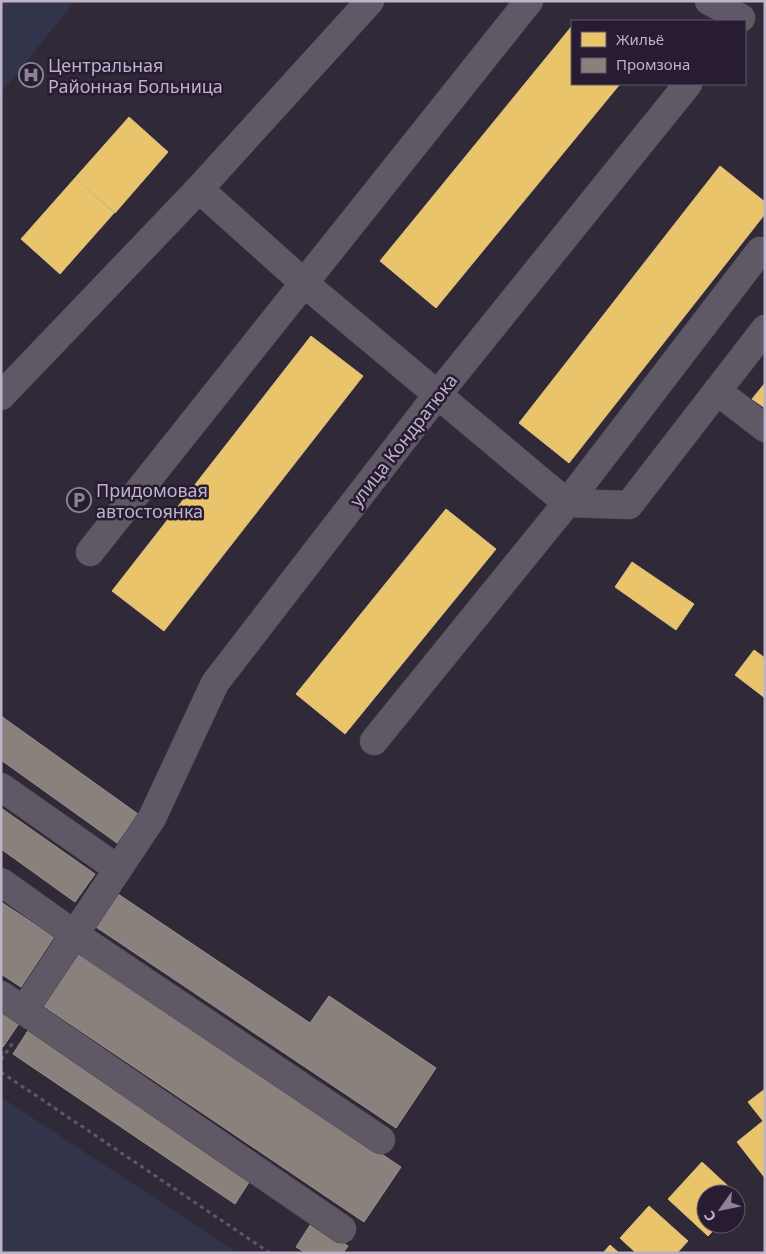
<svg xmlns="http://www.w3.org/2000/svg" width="766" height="1254" font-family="'Noto Sans',sans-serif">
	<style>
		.green { fill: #31344a }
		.homes { fill: #e9c46a; stroke: #dcbf86 }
		.industry { fill: #8a817c; stroke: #9a9093 }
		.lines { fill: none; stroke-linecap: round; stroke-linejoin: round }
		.minor-casing { stroke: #4b4550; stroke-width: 29 }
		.path { stroke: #5f5966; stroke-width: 3; stroke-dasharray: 4 4; stroke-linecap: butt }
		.minor { stroke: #5f5965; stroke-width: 28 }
		.labels { text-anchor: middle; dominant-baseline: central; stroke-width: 5; stroke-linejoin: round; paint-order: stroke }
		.poi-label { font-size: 18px; fill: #beb3c8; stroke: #271c32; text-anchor: start }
		.street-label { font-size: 18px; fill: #beb3c8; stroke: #271c32 }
	</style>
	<rect width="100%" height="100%" fill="#302937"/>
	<!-- green -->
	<g class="green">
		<polygon points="1,1 75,1 1,93"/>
		<polygon points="1,1097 238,1253 1,1253"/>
	</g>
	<!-- homes -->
	<g class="homes">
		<polygon points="572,26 572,84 620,84 436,308 380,261"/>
		<polygon points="129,117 168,152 115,213 75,178"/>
		<polygon points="720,166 765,202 765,214 569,463 519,423"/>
		<polygon points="75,178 114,213 60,274 21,239"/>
		<polygon points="311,336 363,376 164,631 112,591"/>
		<polygon points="765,383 765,408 752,399"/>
		<polygon points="446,509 496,549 345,734 296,694"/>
		<polygon points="632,562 694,604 676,630 615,587"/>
		<polygon points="754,650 765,658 765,698 735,675"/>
		<polygon points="765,1089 765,1178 737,1142 763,1121 748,1102"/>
		<polygon points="702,1162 742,1199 736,1206 736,1194 706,1194 706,1224 719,1224 708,1236 668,1199"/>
		<polygon points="649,1206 688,1241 677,1253 636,1253 620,1238"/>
		<polygon points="610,1245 619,1253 603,1253"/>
	</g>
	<!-- industry -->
	<g class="industry">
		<polygon points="1,716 138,814 117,843 1,760"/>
		<polygon points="1,808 95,874 75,902 1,849"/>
		<polygon points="115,892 310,1023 329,996 436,1068 396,1128 93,925"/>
		<polygon points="1,902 54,937 21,987 1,974"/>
		<polygon points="79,950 401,1167 364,1222 42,1005"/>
		<polygon points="1,1009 20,1022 3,1047 1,1046"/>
		<polygon points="29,1029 251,1179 235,1204 13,1054"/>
		<polygon points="312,1222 348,1246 343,1253 306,1253 296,1247"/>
	</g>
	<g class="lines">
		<defs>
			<g id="minor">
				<polyline points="709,1 741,18"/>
				<polyline points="199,189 304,283 529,1"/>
				<polyline points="717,391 765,428"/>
				<polyline points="1,396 199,189 370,1"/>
				<polyline points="90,552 304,283 567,503 760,251"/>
				<polyline points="374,741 567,503 629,505 765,329"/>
				<polyline points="1,787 118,869"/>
				<polyline points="1,882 74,934 381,1140"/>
				<polyline points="1,995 342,1229"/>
				<polyline points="24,1010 152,818 215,683 438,394 688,84"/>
			</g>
		</defs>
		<!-- minor casing -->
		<use href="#minor" class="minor-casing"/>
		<!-- path -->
		<g class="path">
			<polyline points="1,1060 14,1041"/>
			<polyline points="1,1072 270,1253"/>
		</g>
		<!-- minor -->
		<use href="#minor" class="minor"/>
	</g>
	<!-- icons -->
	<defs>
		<symbol id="hospital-ring" viewBox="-11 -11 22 22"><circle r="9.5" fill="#271c32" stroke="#8c8395" stroke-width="1.5"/><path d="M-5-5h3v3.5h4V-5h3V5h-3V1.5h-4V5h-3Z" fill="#8c8395"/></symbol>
		<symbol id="parking-ring" viewBox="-11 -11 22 22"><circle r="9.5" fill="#271c32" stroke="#8c8395" stroke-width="1.5"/><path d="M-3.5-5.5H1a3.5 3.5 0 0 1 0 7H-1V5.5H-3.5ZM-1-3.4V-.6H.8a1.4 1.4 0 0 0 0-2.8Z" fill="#8c8395"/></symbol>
	</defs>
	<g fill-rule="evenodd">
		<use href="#hospital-ring" x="17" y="61" width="28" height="28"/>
		<use href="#parking-ring" x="65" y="486" width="28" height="28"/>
	</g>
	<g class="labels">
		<!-- poi labels -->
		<g class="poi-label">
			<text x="48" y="65">Центральная<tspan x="48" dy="21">Районная Больница</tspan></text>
			<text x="96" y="490">Придомовая<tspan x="96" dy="21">автостоянка</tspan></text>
		</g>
		<!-- street labels -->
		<g class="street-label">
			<text transform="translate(403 440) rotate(-52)">улица Кондратюка</text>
		</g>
	</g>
	<!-- border -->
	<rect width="766" height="1254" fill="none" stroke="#beb3c8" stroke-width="5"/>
	<!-- legend -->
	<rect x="571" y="20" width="175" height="65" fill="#271c32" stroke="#63586e"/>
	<rect x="581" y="32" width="25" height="15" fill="#e9c46a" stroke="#63586e"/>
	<text x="616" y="45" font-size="15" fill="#beb3c8">Жильё</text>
	<rect x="581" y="58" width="25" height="15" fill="#8a817c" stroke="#63586e"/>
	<text x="616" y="70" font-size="15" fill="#beb3c8">Промзона</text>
	<!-- north arrow -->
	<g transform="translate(721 1209) rotate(237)"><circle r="24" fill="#271c32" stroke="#63586e"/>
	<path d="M0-4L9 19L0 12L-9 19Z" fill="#8c8395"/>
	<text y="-8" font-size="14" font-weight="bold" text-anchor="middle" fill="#beb3c8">С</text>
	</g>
</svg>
